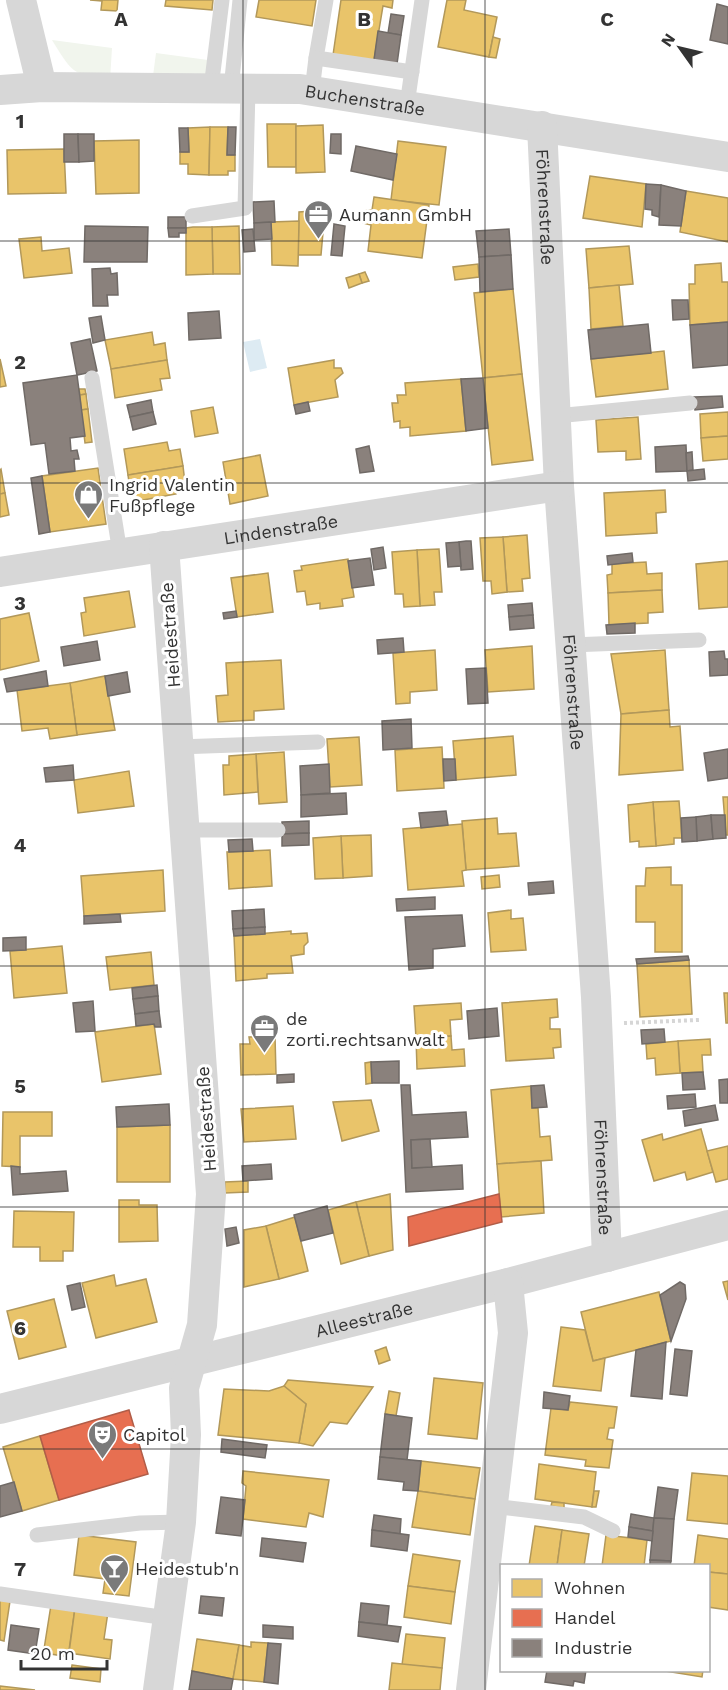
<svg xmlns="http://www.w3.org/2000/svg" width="728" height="1690" font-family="'Work Sans',sans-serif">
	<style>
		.green { fill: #f1f5ed }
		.water { fill: #ddebf3 }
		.homes { fill: #e9c46a; stroke: #b2985a; stroke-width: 1.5 }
		.shops { fill: #e76f51; stroke: #b15d48; stroke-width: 1.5 }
		.industry { fill: #8a817c; stroke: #706a66; stroke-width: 1.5 }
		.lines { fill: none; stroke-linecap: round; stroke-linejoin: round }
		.path { stroke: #d6d6d6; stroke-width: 4; stroke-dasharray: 3 3; stroke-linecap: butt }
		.lane { stroke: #d7d7d7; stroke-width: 15 }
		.street { stroke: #d7d7d7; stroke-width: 30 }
		.grid { fill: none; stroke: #333; stroke-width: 1.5; stroke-opacity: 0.55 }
		.labels { text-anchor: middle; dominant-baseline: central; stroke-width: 6; stroke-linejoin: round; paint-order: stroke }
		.street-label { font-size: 18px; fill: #333; stroke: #fff }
		.poi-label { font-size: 18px; fill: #333; stroke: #fff; text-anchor: start }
		.grid-label { font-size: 20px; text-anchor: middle; font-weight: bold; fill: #333; stroke: #fff; stroke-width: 6; stroke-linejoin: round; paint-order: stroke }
	</style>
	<rect width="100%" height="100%" fill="#fff"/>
	<!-- green -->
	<g class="green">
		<path d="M 52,40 L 112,48 L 110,80 C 72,75 72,72 52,40 Z"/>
		<polygon points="156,53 208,60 206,75 153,76"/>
	</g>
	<!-- water -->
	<polygon class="water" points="260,339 267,368 250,372 243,342"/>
	<!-- homes -->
	<g class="homes">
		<polygon points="90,0 118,0 117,11 101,10 102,1"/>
		<polygon points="166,0 213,0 212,10 165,6"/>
		<polygon points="259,0 316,0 312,26 256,17"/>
		<polygon points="341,0 393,0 392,8 383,6 374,60 333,55"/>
		<polygon points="447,0 466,0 464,10 497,17 489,57 438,47"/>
		<polygon points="493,37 500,39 496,58 489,57"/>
		<polygon points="267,124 296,124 296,167 268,167"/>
		<polygon points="323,125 325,172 296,173 296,126"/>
		<polygon points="210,127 209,175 188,174 188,164 180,164 180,152 189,152 188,128"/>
		<polygon points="210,127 228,127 227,155 235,155 235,171 228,171 228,175 209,175"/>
		<polygon points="139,140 139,193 96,194 94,141"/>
		<polygon points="398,141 446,147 439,205 391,200"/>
		<polygon points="64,149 66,193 8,194 7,150"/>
		<polygon points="590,176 646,184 642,227 583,218"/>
		<polygon points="686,191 728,198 728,242 680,232"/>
		<polygon points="374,197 429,205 422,258 368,251 371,225 363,223 365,210 372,210"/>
		<polygon points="325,210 321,255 298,255 299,212"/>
		<polygon points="299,221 298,266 272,265 271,222"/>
		<polygon points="239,226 240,274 213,274 212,227"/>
		<polygon points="193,227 212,227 213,274 186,275 186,228"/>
		<polygon points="41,237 42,251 69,248 72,273 24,278 19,239"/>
		<polygon points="629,246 633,284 589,288 586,249"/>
		<polygon points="721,263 722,282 728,282 728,322 690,325 689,284 695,284 695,265"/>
		<polygon points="478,264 479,277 455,280 453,267"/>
		<polygon points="365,272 369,281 362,283 359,274"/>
		<polygon points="359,274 362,283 349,288 346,278"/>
		<polygon points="619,285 623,326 591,329 589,288"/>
		<polygon points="513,289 522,374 483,378 474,293"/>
		<polygon points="152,332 154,345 165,343 167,360 111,369 105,340"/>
		<polygon points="664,351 668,389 596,397 591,359"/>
		<polygon points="0,359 6,386 0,387"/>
		<polygon points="167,360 170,378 160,379 162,390 115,398 111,369"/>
		<polygon points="334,360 334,368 341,368 343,373 335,380 338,397 294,405 288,368"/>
		<polygon points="522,374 533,460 492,465 483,378"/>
		<polygon points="461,379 466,431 410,436 410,427 400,428 400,421 394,422 392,403 398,403 397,395 406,395 405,383"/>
		<polygon points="79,389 85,389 86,394 80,395"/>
		<polygon points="86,394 88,409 81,410 80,395"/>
		<polygon points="213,407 218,433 195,437 191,411"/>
		<polygon points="88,409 92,442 85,443 81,410"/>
		<polygon points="728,412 728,436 701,438 700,414"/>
		<polygon points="638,417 641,459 626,460 626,451 598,452 596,420"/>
		<polygon points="728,436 728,459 703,461 701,438"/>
		<polygon points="167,442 169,451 180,449 183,466 128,475 124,449"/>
		<polygon points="260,455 268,496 230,504 223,462"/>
		<polygon points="183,466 185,483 174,485 176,494 132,502 128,475"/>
		<polygon points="98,468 106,524 50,532 42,476"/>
		<polygon points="1,469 5,493 0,494 0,470"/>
		<polygon points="665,490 666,512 656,513 657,533 606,536 604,493"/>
		<polygon points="5,493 9,515 0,517 0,494"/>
		<polygon points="527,535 530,578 522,579 523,591 507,592 503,537"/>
		<polygon points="503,537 507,592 492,594 491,581 483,581 480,538"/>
		<polygon points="439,549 442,592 434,592 435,605 420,606 417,550"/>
		<polygon points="417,550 420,606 404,607 403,594 395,594 392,552"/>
		<polygon points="348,559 354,597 342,599 343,606 320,609 320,603 307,605 305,591 297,592 294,571 302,570 301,566"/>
		<polygon points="728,561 728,607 699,609 696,564"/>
		<polygon points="646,562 647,574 662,573 662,590 608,593 607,575 612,574 612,564"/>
		<polygon points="268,573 273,612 237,617 231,578"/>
		<polygon points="662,590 663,612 648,613 648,623 609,625 608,593"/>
		<polygon points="129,591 135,627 84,636 81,613 86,612 84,598"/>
		<polygon points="29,613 39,661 0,670 0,619"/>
		<polygon points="532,646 534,689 488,692 485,650"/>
		<polygon points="435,650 437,690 410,692 410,703 396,704 393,653"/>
		<polygon points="665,650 669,710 621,714 611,654"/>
		<polygon points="281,660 284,709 254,711 254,720 218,722 216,696 228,695 226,663"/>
		<polygon points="105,676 115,730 77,735 70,683"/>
		<polygon points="70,683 77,735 50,739 48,728 22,731 17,690"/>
		<polygon points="669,710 670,727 680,726 683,770 619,775 621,714"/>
		<polygon points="513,736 516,775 456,780 453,741"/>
		<polygon points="359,737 362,785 330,787 327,739"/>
		<polygon points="442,747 444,788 397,791 395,750"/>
		<polygon points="284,752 287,802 259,804 256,754"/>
		<polygon points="256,754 258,792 224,795 223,765 229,765 229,756"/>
		<polygon points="129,771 134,806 78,813 74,780"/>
		<polygon points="723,797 728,797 728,835 726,835"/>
		<polygon points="679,801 682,838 674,838 674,844 656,846 653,802"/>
		<polygon points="653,802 656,846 639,847 639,841 630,842 628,805"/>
		<polygon points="497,818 498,834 516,833 519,866 466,870 462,821"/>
		<polygon points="462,824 466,870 462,871 464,886 408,890 403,829"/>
		<polygon points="371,835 372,876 343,878 341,836"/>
		<polygon points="341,836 343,878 315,879 313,838"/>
		<polygon points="270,850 272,886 229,889 227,852"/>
		<polygon points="671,867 671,885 682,885 682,952 655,952 655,922 636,922 636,886 645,886 646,868"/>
		<polygon points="163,870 165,911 84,916 81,876"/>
		<polygon points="499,875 500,887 482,889 481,877"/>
		<polygon points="511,910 511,919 523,918 526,950 491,952 488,913"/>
		<polygon points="291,931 291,934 307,933 308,942 304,946 304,954 291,956 293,973 267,974 267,978 236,981 234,936"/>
		<polygon points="62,946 67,993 14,998 10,951"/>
		<polygon points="151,952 154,985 110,990 106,957"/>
		<polygon points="689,960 692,1014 640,1017 637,964"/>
		<polygon points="724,993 728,993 728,1023 726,1023"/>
		<polygon points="557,999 558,1017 550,1018 550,1029 560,1029 561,1047 553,1048 554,1058 506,1061 502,1003"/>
		<polygon points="461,1003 462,1019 450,1020 451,1036 416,1038 414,1006"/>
		<polygon points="154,1024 161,1074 102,1082 95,1032"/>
		<polygon points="275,1036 276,1074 241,1075 240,1044 250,1044 249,1037"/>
		<polygon points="451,1036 452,1050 464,1049 465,1066 417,1069 416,1038"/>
		<polygon points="710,1039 711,1055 702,1055 703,1072 680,1073 678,1041"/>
		<polygon points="678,1041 680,1073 656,1075 655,1058 647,1059 646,1044"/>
		<polygon points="371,1062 372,1083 366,1084 365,1063"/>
		<polygon points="531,1086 532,1108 538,1108 540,1137 550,1136 552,1160 497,1164 491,1090"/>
		<polygon points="371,1100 379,1131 342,1141 333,1102"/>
		<polygon points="293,1106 296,1139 244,1142 241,1109"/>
		<polygon points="3,1112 52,1112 52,1136 20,1136 20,1167 2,1166"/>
		<polygon points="170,1125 170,1182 117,1182 117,1127"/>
		<polygon points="701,1129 713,1172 687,1180 685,1172 654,1181 642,1140 662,1134 663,1140"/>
		<polygon points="728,1146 728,1179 716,1182 707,1151"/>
		<polygon points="541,1161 544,1213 501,1217 497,1164"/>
		<polygon points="248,1181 248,1192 225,1193 225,1182"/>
		<polygon points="390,1194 393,1250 369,1256 356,1202"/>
		<polygon points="119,1200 139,1200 139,1205 157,1205 158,1241 119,1242"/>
		<polygon points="356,1202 369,1256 341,1264 328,1210"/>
		<polygon points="14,1211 74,1212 73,1251 63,1251 63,1261 40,1261 40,1247 13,1247"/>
		<polygon points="295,1217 308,1271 279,1279 266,1226"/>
		<polygon points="266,1226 279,1279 244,1287 244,1230"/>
		<polygon points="114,1275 116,1286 146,1279 157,1322 96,1338 82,1283"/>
		<polygon points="728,1281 728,1300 723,1282"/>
		<polygon points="659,1292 671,1341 593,1361 581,1312"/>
		<polygon points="54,1299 66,1347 19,1359 7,1311"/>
		<polygon points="561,1327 585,1330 593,1361 605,1358 601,1391 553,1386"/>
		<polygon points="386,1347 390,1360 379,1364 375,1351"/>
		<polygon points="434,1378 483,1383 477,1439 428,1434"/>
		<polygon points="288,1380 373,1387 347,1424 330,1422 313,1446 299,1443 306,1404 284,1386"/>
		<polygon points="284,1386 306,1404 299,1443 218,1435 224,1389 269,1391"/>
		<polygon points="389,1391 400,1393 396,1416 385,1414"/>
		<polygon points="570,1402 617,1407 614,1428 609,1428 607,1439 613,1440 609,1468 585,1466 586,1460 545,1455 551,1408 568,1410"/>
		<polygon points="40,1436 59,1500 22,1511 3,1447"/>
		<polygon points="421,1461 480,1468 475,1499 418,1491"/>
		<polygon points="539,1464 596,1472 592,1507 535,1499"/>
		<polygon points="243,1471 329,1480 323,1517 309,1513 306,1527 243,1519 246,1486 242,1483"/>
		<polygon points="692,1473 728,1476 728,1524 687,1520"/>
		<polygon points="418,1491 475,1499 470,1535 412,1527"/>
		<polygon points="594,1491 599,1491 596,1507 592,1507"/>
		<polygon points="552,1502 564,1503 564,1508 551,1506"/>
		<polygon points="535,1526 562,1530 557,1566 529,1566"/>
		<polygon points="562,1530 589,1534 584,1566 557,1566"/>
		<polygon points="79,1535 136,1542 129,1596 103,1593 105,1579 74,1575"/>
		<polygon points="606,1535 647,1540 644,1566 602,1566"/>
		<polygon points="698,1535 728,1539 728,1574 708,1572 708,1566 694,1566"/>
		<polygon points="413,1554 460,1561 455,1592 408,1586"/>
		<polygon points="708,1572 728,1574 728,1610 708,1607"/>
		<polygon points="408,1586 455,1592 451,1624 404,1617"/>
		<polygon points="0,1599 10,1601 4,1641 0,1640"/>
		<polygon points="51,1605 75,1608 68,1657 51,1654 51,1650 44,1649"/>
		<polygon points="75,1608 108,1612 104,1639 112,1640 110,1659 69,1653"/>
		<polygon points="406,1634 445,1638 442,1668 402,1665"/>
		<polygon points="197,1639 239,1645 233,1679 192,1671"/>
		<polygon points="251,1642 268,1643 264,1682 233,1679 239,1645 251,1647"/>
		<polygon points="392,1663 442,1668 440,1690 389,1690"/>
		<polygon points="72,1665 101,1669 100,1682 70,1678"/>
		<polygon points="659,1670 703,1670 702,1677"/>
		<polygon points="0,1686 35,1690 0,1690"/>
	</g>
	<!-- shops -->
	<g class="shops">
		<polygon points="499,1194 502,1222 409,1246 408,1217"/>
		<polygon points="129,1410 148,1474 59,1500 40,1436"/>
	</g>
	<!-- industry -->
	<g class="industry">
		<polygon points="717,4 728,7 728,44 710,40"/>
		<polygon points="391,14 404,16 401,35 388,33"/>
		<polygon points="378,31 401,35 397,64 374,60"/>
		<polygon points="228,127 236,127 235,155 227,155"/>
		<polygon points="179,128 188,128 189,152 180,152"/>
		<polygon points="64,134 78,134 79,162 64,162"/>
		<polygon points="78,134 94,134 94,161 79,162"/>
		<polygon points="331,134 341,134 341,154 330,153"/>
		<polygon points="356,146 397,154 393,180 351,171"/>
		<polygon points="646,184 661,185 659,217 652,215 652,210 645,209"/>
		<polygon points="661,185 686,191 681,226 659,225"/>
		<polygon points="274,201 275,222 254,223 253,202"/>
		<rect x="168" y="217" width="18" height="11"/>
		<polygon points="271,222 272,239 254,240 254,223"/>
		<polygon points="334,224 345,226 342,256 331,255"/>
		<polygon points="85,226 148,227 147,262 84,262"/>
		<polygon points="168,228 186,228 186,233 179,233 179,237 169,237"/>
		<polygon points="253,229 255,251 244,252 242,230"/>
		<polygon points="509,229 511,255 479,257 476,231"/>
		<polygon points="511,255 513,289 480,292 479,257"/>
		<polygon points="110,268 111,274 117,273 118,295 107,295 108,306 93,306 92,269"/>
		<polygon points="672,300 688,300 689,319 673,320"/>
		<polygon points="219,311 221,338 189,340 188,313"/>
		<polygon points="101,316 105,340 93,343 89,318"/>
		<polygon points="728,322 728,365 693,368 690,325"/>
		<polygon points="648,324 651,353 591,359 588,330"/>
		<polygon points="90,339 97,371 77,375 71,343"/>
		<polygon points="77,375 85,436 70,438 71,451 77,450 79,459 74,459 75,471 49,474 45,443 31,445 23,383"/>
		<polygon points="483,378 488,428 466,431 461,379"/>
		<polygon points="722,396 723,407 695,410 694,397"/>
		<polygon points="151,400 153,412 130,417 127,405"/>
		<polygon points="308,402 310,411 296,414 294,405"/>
		<polygon points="153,412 156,424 133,430 130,417"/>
		<polygon points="686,445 687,471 656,472 655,447"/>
		<polygon points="369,446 374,471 360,473 356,449"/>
		<polygon points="692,452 693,470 687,471 686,453"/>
		<polygon points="704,469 705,479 688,481 687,471"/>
		<polygon points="42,476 50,532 39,534 31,478"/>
		<polygon points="466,541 471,541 473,569 461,570 459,542"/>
		<polygon points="459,542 461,566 448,567 446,543"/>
		<polygon points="383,547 386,568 374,570 371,549"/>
		<polygon points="632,553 633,562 608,565 607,556"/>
		<polygon points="370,558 374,585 352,588 348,561"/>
		<polygon points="532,603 533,615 509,617 508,605"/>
		<polygon points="236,611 237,617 224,619 223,613"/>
		<polygon points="533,615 534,628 510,630 509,617"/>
		<polygon points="635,623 635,633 607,634 606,625"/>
		<polygon points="403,638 404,652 378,654 377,640"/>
		<polygon points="97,641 100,660 64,666 61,647"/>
		<polygon points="724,651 725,659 728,659 728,675 710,676 709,652"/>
		<polygon points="486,668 488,703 468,704 466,669"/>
		<polygon points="46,671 48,686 7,692 4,679"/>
		<polygon points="127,672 130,692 108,696 105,676"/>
		<polygon points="411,719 412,748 383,750 382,721"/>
		<polygon points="728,749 728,778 708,781 704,753"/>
		<polygon points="443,759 455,759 456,780 444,781"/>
		<polygon points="329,764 330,793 301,795 300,766"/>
		<polygon points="73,765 74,780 46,782 44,768"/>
		<polygon points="346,793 347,814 301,817 301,795"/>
		<polygon points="446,811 448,825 421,828 419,813"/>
		<polygon points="711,815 713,839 697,841 696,817"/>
		<polygon points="711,815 725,815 726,838 713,839"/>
		<polygon points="696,817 697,841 682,842 681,818"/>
		<polygon points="309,821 309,833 282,834 282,822"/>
		<polygon points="309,833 309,845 282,846 282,834"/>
		<polygon points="252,839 253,851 229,852 228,840"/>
		<polygon points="553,881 554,893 529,895 528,883"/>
		<polygon points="435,897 435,909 397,911 396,899"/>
		<polygon points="264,909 265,927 233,929 232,911"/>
		<polygon points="120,914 121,922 84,924 84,916"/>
		<polygon points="462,915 465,946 433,949 433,968 409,970 405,917"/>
		<polygon points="265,927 265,934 234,936 233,929"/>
		<polygon points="26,937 26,950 3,951 3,938"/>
		<polygon points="688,956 689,960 637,964 636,959"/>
		<polygon points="157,985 158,996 133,999 132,988"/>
		<polygon points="158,996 159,1011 135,1014 133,999"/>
		<polygon points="93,1001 95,1031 76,1032 73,1003"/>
		<polygon points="497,1008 499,1036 469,1039 467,1011"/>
		<polygon points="159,1011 161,1027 155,1027 154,1024 136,1026 135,1014"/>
		<polygon points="664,1029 665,1042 642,1044 641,1030"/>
		<polygon points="399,1061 399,1083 372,1083 371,1062"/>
		<polygon points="703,1072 705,1089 683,1090 682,1073"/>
		<polygon points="294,1074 294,1082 277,1083 277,1075"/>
		<polygon points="728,1079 728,1103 720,1103 719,1080"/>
		<polygon points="401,1085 410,1085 412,1115 466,1112 468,1137 411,1140 412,1168 462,1165 463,1189 406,1192"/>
		<polygon points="544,1085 547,1107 532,1108 531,1086"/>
		<polygon points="695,1094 696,1107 668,1109 667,1096"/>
		<polygon points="169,1104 170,1125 117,1127 116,1107"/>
		<polygon points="715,1105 718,1120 685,1126 683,1111"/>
		<polygon points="430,1139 432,1167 412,1168 411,1140"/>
		<polygon points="271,1164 272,1179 243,1181 242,1166"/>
		<polygon points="11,1166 20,1167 20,1174 66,1171 68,1191 13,1195"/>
		<polygon points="327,1206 333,1233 301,1241 294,1215"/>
		<polygon points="236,1227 239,1243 227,1246 225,1229"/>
		<polygon points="680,1282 685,1285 686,1299 671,1341 660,1295"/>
		<polygon points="80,1283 85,1307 72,1310 67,1286"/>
		<polygon points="666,1342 662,1399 631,1396 636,1350"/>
		<polygon points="675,1349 692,1351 687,1396 670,1394"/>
		<polygon points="544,1392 570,1396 568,1410 543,1408"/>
		<polygon points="385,1414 412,1418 407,1460 380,1457"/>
		<polygon points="222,1439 267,1445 265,1458 221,1452"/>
		<polygon points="380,1457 421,1461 418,1491 403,1490 404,1482 378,1479"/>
		<polygon points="14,1482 22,1511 0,1517 0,1486"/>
		<polygon points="658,1487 678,1490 674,1519 654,1518"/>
		<polygon points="221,1497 245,1500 241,1536 216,1533"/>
		<polygon points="631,1514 654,1518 653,1531 629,1527"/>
		<polygon points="374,1515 401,1519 400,1534 372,1530"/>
		<polygon points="654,1518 674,1519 671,1561 650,1560"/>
		<polygon points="629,1527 653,1531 652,1541 628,1537"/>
		<polygon points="372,1530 409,1535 407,1551 371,1546"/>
		<polygon points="262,1538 306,1543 303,1562 260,1556"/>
		<polygon points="650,1560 671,1561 670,1566 650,1566"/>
		<polygon points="201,1596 224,1598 222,1616 199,1613"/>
		<polygon points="361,1603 389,1606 387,1625 359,1622"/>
		<polygon points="359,1622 401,1627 398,1642 358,1636"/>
		<polygon points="11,1625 39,1629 35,1654 8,1650"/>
		<polygon points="263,1625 293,1627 293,1639 263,1637"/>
		<polygon points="268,1643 281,1644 278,1684 264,1682"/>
		<polygon points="547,1670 586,1670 584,1683 574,1681 573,1686 545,1682"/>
		<polygon points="192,1671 233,1679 231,1690 189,1690"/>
	</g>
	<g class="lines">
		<!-- path -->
		<polyline class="path" points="624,1023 699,1020"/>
		<!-- lane -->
		<g class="lane">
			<polyline points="326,0 316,58 412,72"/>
			<polyline points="211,88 222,0"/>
			<polyline points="231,89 240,0"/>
			<polyline points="312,91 316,58"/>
			<polyline points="407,105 422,0"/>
			<polyline points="192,216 245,208 248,89"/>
			<polyline points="92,378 120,553"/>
			<polyline points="556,416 690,403"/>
			<polyline points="571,645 699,640"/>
			<polyline points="178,747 318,742"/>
			<polyline points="184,830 278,830"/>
			<polyline points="492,1506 584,1517 613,1531"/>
			<polyline points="37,1535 140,1523 181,1522"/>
			<polyline points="0,1594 167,1618"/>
		</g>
		<!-- street -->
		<g class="street">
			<polyline points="21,0 42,87"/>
			<path id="s1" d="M 0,90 L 42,87 L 300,89 L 728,157"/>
			<path id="s2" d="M 542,126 L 559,486 L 596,997 L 607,1257"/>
			<path id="s3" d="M 0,572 L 559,486"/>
			<path id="s4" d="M 0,1409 L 508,1283 L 728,1225"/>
			<polyline points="158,1690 181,1522 186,1435 184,1388 202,1325 211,1194 164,546"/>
			<polyline points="471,1690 513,1333 508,1283"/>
		</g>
	</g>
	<!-- grid -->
	<path class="grid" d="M 243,0 L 243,1690M 485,0 L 485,1690M 0,241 L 728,241M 0,483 L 728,483M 0,724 L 728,724M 0,966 L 728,966M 0,1207 L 728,1207M 0,1449 L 728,1449"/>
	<!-- icons -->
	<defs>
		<symbol id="office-pin" viewBox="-11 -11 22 30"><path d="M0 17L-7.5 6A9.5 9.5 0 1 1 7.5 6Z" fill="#7a7a7a" stroke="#fff"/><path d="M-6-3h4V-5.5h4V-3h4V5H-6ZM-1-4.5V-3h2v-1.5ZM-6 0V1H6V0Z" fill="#fff"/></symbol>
		<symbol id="shop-pin" viewBox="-11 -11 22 30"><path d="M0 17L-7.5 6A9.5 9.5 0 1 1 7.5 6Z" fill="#7a7a7a" stroke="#fff"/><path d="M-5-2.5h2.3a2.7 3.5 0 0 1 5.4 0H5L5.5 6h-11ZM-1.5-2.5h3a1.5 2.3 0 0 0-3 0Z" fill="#fff"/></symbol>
		<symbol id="theatre-pin" viewBox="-11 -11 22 30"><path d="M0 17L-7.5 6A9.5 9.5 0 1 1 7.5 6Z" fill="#7a7a7a" stroke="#fff"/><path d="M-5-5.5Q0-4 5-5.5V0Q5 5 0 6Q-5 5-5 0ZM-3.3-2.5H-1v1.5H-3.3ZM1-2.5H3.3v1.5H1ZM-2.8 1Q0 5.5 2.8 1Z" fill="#fff"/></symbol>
		<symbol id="bar-pin" viewBox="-11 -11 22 30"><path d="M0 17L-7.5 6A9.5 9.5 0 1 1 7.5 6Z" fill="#7a7a7a" stroke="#fff"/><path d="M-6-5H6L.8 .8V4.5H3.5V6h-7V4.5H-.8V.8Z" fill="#fff"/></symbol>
	</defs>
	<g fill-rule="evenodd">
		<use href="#office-pin" x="302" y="198" width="33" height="45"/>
		<use href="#shop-pin" x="72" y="478" width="33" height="45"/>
		<use href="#office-pin" x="248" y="1012" width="33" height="45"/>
		<use href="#theatre-pin" x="86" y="1418" width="33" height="45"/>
		<use href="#bar-pin" x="98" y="1552" width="33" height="45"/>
	</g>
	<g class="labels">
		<!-- street labels -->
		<g class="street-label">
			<text stroke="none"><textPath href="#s1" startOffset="366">Buchenstraße</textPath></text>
			<text stroke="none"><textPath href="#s2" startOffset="81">Föhrenstraße</textPath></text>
			<text stroke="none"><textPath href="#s3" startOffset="284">Lindenstraße</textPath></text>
			<text transform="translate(170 635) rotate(-94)">Heidestraße</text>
			<text stroke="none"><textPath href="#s2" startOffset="567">Föhrenstraße</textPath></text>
			<text transform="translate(206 1119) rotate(-94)">Heidestraße</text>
			<text stroke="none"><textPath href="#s2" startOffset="1053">Föhrenstraße</textPath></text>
			<text stroke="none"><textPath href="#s4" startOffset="375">Alleestraße</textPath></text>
		</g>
		<!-- poi labels -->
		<g class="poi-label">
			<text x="339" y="214">Aumann GmbH</text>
			<text x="109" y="484">Ingrid Valentin<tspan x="109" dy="21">Fußpflege</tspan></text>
			<text x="286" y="1018">de<tspan x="286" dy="21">zorti.rechtsanwalt</tspan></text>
			<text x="123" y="1434">Capitol</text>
			<text x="135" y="1568">Heidestub'n</text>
		</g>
	</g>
	<g class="grid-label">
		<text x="121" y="26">A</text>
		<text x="364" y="26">B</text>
		<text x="607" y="26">C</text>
		<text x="20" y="128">1</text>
		<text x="20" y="369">2</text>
		<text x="20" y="610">3</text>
		<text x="20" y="852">4</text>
		<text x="20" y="1093">5</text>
		<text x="20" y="1335">6</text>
		<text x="20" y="1576">7</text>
	</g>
	<!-- legend -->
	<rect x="500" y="1564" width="210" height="108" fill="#ffffff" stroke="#adadad" stroke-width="1.5"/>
	<rect x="512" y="1579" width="30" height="18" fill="#e9c46a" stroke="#adadad" stroke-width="1.5"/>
	<text x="554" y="1594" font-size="18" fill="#333333">Wohnen</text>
	<rect x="512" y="1609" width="30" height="18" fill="#e76f51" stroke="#adadad" stroke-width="1.5"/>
	<text x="554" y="1624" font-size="18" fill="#333333">Handel</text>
	<rect x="512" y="1639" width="30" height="18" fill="#8a817c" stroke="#adadad" stroke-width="1.5"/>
	<text x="554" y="1654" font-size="18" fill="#333333">Industrie</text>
	<!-- north arrow -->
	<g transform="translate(680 48) rotate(304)" stroke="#ffffff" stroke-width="4.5" paint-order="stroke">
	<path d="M0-4.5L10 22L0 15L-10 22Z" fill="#333333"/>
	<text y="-9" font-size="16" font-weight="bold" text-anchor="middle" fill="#333333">N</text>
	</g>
	<!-- scale -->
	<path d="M21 1660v9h86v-9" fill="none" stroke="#333333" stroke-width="3"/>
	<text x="30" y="1660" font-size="18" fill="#333333" stroke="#ffffff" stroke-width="4.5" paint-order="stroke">20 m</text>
</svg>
